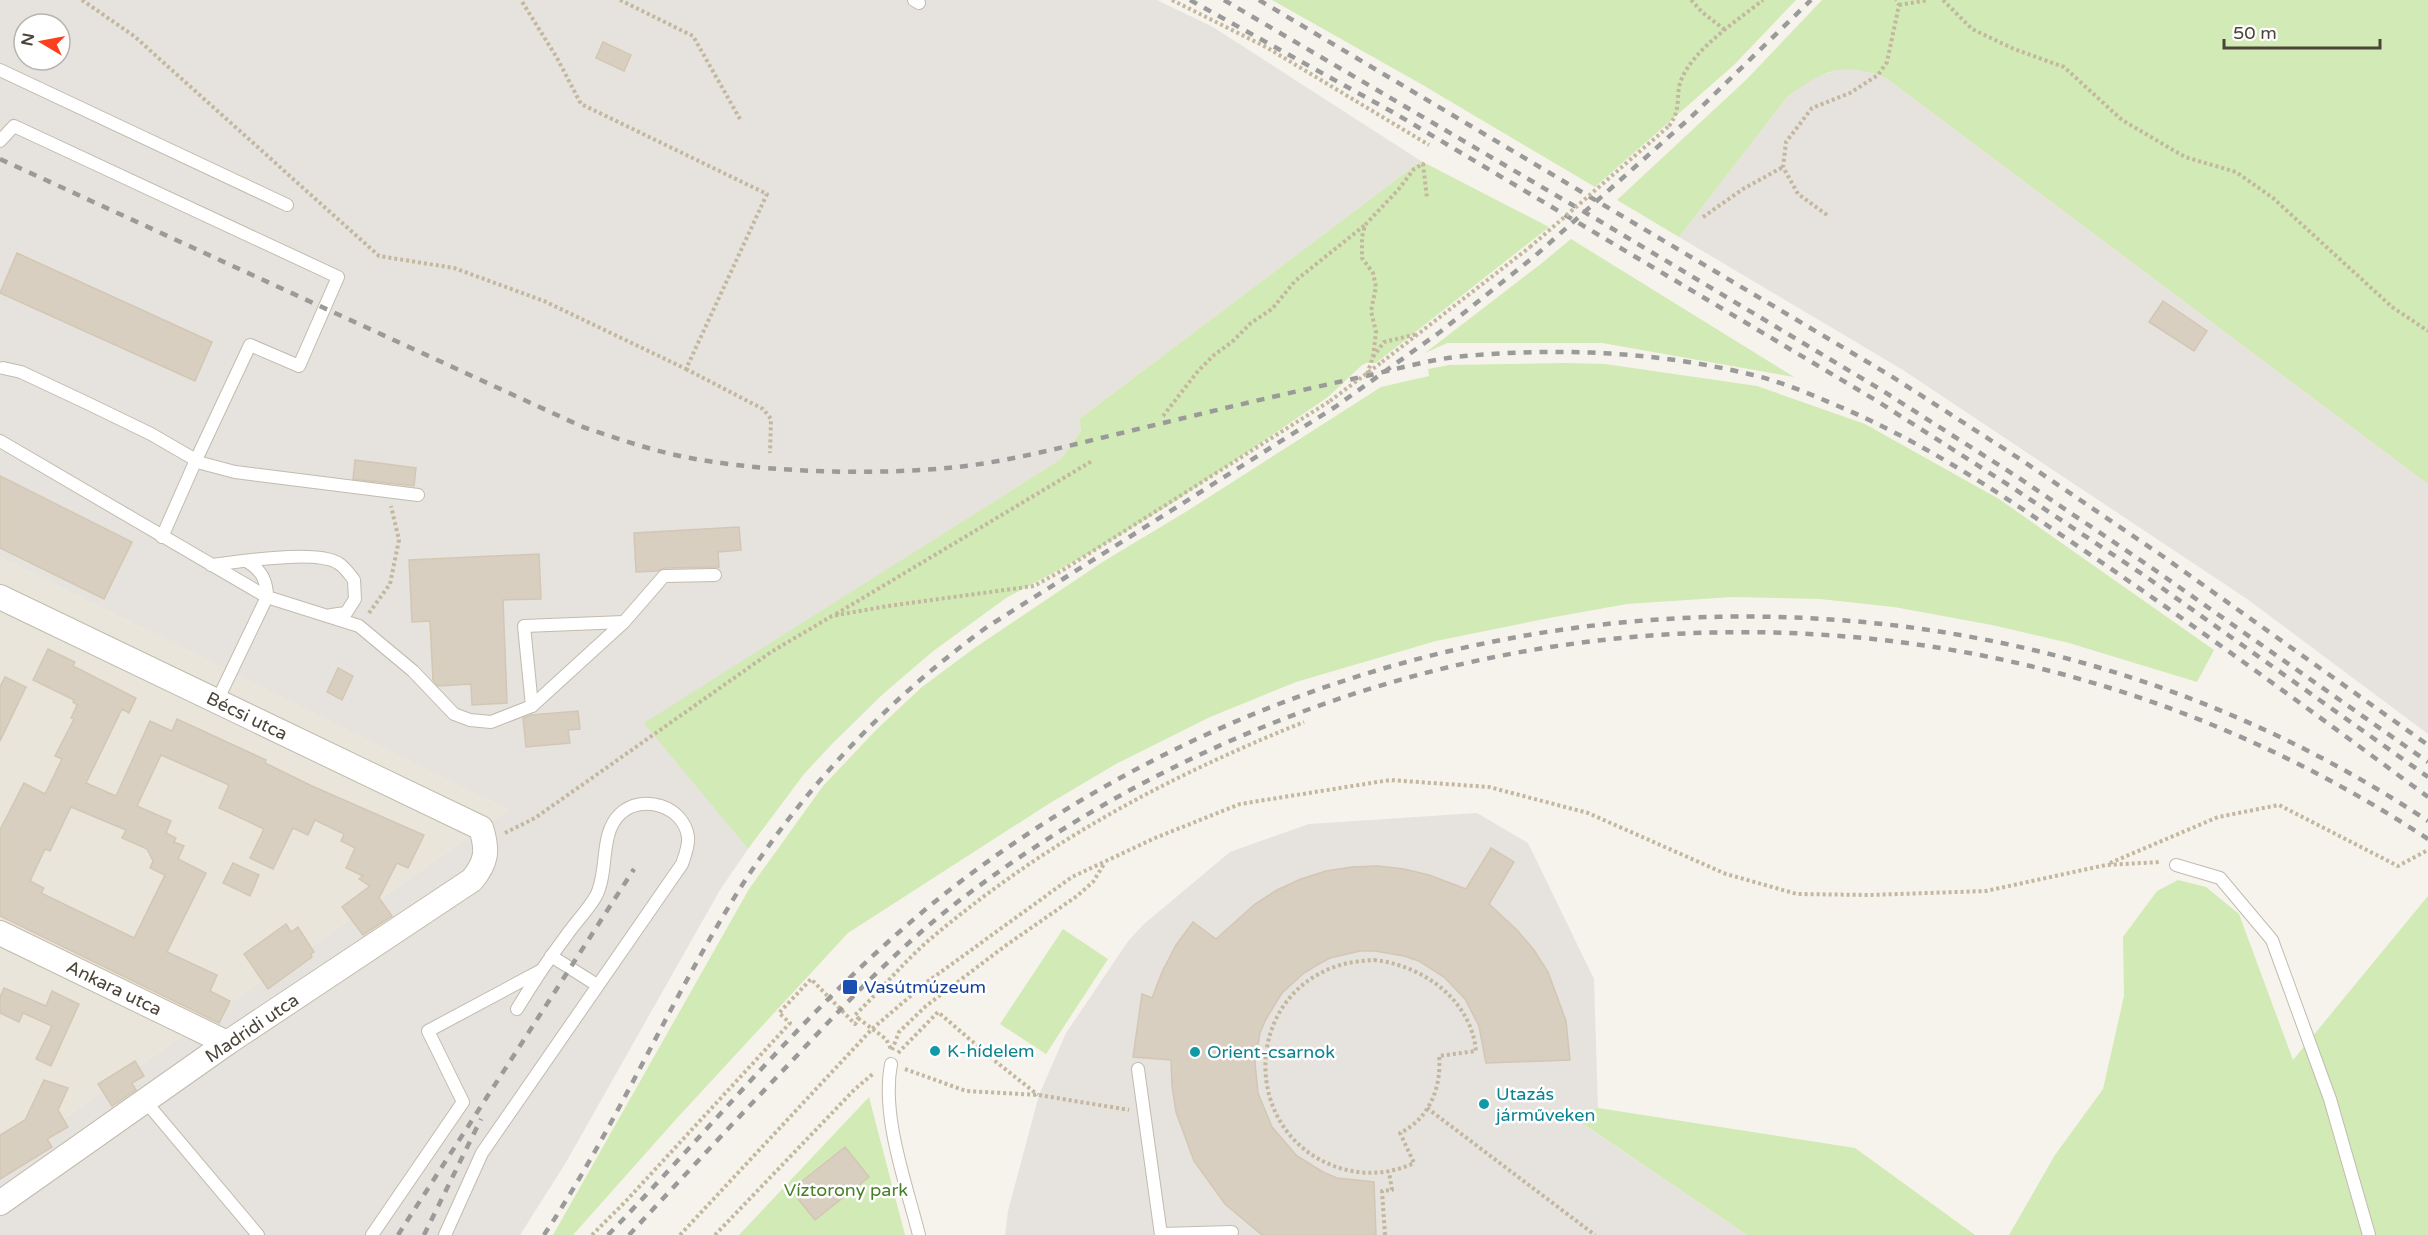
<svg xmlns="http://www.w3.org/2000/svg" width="2428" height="1235" font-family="'Varela Round',sans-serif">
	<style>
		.residential { fill: #eae5da }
		.industrial { fill: #e6e2dd; fill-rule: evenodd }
		.green { fill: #d2eab5 }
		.building { fill: #d8cfc1; stroke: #d3c7b4; stroke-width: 1.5; fill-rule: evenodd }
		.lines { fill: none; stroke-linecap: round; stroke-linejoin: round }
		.lane-casing { stroke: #c2bbae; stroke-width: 14 }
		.street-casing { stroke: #c2bbae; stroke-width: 26 }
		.path { stroke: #c4b79f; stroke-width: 4; stroke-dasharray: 3 3; stroke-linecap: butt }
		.lane { stroke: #fff; stroke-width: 12 }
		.street { stroke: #fff; stroke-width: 24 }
		.rail { stroke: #9a9a9a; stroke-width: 4.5; stroke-dasharray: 8 8; stroke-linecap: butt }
		.path-bridge { stroke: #c4b79f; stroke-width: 4; stroke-dasharray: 3 3; stroke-linecap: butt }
		.transit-dot { fill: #1a4fb4; stroke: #fff; stroke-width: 2 }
		.culture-dot { fill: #0f9aa8; stroke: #fff; stroke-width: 2 }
		.labels { text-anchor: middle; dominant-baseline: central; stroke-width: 5; stroke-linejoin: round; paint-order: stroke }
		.street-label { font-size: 18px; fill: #4b4439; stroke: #fff }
		.transit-label { font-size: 18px; fill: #164399; stroke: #fff; text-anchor: start }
		.culture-label { font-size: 18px; fill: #0d838f; stroke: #fff; text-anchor: start }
		.park-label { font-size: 18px; fill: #4a7f2a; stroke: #fff }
	</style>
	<rect width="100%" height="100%" fill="#f6f3ec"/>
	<!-- residential -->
	<polygon class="residential" points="0,557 508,810 0,1163"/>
	<!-- industrial -->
	<g class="industrial">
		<path d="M 0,0 L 1157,0 L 1213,27 L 1421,161 L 1079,419 L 1081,431 L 1061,459 L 645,723 L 748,849 L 720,890 L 565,1164 L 520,1235 L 0,1235 L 0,1163 L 508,810 L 0,557 ZM 24,24 L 60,24 L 60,60 L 24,60 Z"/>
		<polygon points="1840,69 1862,69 1886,78 2428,484 2428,734 2247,599 1903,370 1679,237 1788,96 1811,79"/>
		<polygon points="1477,813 1528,843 1594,979 1598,1108 1590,1111 1584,1125 1747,1235 1005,1235 1008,1211 1039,1095 1066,1033 1129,940 1144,924 1230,852 1309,824"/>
	</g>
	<!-- green -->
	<g class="green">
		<polygon points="1272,0 1796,0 1734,65 1595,187 1421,84"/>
		<path d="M 1822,0 L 2428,0 L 2428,484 L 1886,78 C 1842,61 1825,70 1788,96 L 1679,237 L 1617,200 L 1747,79 Z"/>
		<polygon points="1421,161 1549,227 1376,363 1366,363 1361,366 1328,397 1174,502 1092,552 1006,598 932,652 883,694 833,743 804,774 748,849 644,723 1061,459 1081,431 1079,419"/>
		<polygon points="1571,239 1794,377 1602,343 1447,343 1425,353 1542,263"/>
		<polygon points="1564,363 1605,364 1757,386 1865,424 1999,499 2214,650 2197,682 2069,643 1992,625 1894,607 1820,599 1732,597 1627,604 1549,618 1436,641 1296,682 1210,717 1116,764 1050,803 848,933 678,1117 573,1235 553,1235 749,889 823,786 876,730 922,687 973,649 1104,561 1184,513 1381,387 1429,376 1428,369 1449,365"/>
		<polygon points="2178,880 2206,887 2239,914 2293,1060 2428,896 2428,1235 2009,1235 2055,1155 2103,1089 2124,996 2123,937 2157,891"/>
		<polygon points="1063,929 1108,959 1046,1054 1000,1024"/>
		<polygon points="869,1097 905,1235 739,1235"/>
		<polygon points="1598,1108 1855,1148 1975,1235 1747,1235 1583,1124 1590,1111"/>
	</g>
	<!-- building -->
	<g class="building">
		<polygon points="603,42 631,55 624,71 596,58"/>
		<polygon points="17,253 212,342 195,381 0,293"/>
		<polygon points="2163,301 2207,331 2194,351 2149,322"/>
		<polygon points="355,460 416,468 414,486 353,479"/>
		<polygon points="0,476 132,542 104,599 0,548"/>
		<polygon points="739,527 741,550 718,552 719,567 664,568 657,571 636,572 634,533"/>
		<polygon points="539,554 541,599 503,600 507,703 472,705 471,684 438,686 433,680 430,621 412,622 409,560"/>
		<path d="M 48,649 L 75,662 L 73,666 L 136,698 L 129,713 L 122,709 L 86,783 L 116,796 L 150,721 L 172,731 L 177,719 L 266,760 L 265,763 L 312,786 L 424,835 L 408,868 L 397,863 L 379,898 L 392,916 L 363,935 L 342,907 L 370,886 L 359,879 L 363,876 L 346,868 L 355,848 L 341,841 L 344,834 L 315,820 L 308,835 L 293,828 L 273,869 L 250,858 L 264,829 L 219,808 L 229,785 L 161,755 L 137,806 L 171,821 L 166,833 L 176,838 L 174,842 L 184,846 L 178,859 L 206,873 L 167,952 L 217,975 L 210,991 L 230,1001 L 219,1023 L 0,916 L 0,830 L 24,783 L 45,794 L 62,759 L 55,756 L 74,719 L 71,718 L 77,705 L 73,702 L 74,700 L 33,680 ZM 71,807 L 126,830 L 122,838 L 147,849 L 153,861 L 150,868 L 165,875 L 134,938 L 41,893 L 44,888 L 30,881 L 45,849 L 50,851 Z"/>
		<polygon points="338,668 353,676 342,700 327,692"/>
		<polygon points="5,677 26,687 0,741 0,687"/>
		<polygon points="578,711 580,729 568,730 570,743 526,747 523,718 531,715"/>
		<polygon points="1491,848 1514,862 1489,904 1517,930 1534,950 1548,972 1566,1021 1570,1060 1486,1063 1479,1026 1465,999 1444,977 1419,961 1404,956 1375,951 1360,951 1330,958 1317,965 1304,973 1282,993 1266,1019 1260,1033 1255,1063 1258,1093 1272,1127 1297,1156 1323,1172 1337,1178 1374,1182 1376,1235 1262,1235 1225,1204 1194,1161 1176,1112 1172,1086 1171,1060 1133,1057 1142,994 1152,998 1162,972 1176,945 1193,922 1216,939 1255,904 1277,890 1301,879 1326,871 1352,867 1378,866 1404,869 1429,875 1466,889"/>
		<polygon points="233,863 259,875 250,896 223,883"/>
		<polygon points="286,924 291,932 298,927 314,952 311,954 312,957 268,989 244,954"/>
		<polygon points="4,988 46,1006 52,991 79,1004 51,1066 36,1059 52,1026 23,1013 19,1022 0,1013 0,997"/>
		<polygon points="135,1061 144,1076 132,1083 136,1090 112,1106 98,1084"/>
		<polygon points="44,1080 68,1088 58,1110 68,1127 47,1139 52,1147 0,1179 0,1135 25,1120"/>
		<polygon points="845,1147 869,1177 815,1220 791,1190"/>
	</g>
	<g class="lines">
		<defs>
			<g id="lane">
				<polyline points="914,0 919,3"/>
				<polyline points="0,70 287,205"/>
				<polyline points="0,141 14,126 338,277 299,366 250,345 196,460 162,537"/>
				<polyline points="3,368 21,372 87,403 151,434 201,463 235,472 418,495"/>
				<polyline points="0,441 267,597 217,701"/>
				<path d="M 246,561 C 261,569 267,580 267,597 L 359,626 L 413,671 L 454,714 L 470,720 L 491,722 L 532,706 L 624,622 L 664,576 L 715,575"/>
				<path d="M 211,565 C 239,562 315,549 338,563 C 344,566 350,575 354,580 L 355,599 L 346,613 L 331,615"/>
				<polyline points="532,706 524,626 624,622"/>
				<polyline points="2176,865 2220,878 2272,940 2330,1099 2369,1235"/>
				<polyline points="551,956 597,985"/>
				<path d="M 891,1064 C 881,1116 906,1183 919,1235"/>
				<polyline points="1138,1069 1161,1235"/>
				<polyline points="146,1102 258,1235"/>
				<polyline points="1161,1234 1232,1232"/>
				<polyline points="372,1235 463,1102 428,1031 540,971"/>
				<path d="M 445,1235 L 482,1153 L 682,864 C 685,855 689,846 688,837 C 684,806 642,793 620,814 C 599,834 609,871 596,896 C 588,910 575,923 566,936 C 548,960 532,984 517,1009"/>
			</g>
			<g id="street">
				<path d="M 0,597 L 481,828 C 488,850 487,862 472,880 L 227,1043 L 0,1203"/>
				<polyline points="0,933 227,1043"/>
			</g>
		</defs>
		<!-- lane casing -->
		<use href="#lane" class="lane-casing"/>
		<!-- street casing -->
		<use href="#street" class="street-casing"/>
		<!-- path -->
		<g class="path">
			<polyline points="82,0 134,36 379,256 454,268 544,301 686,369 767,194 581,104 557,58 521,0"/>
			<polyline points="620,0 693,36 740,119"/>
			<polyline points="1172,0 1266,47 1429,145"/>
			<polyline points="1691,0 1703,13 1725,30"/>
			<polyline points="1943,0 1972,29 2014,49 2064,67 2122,120 2185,157 2236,172 2273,198 2392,307 2428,331"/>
			<polyline points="1899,5 1928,0"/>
			<path d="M 1669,126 C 1683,107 1674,96 1682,78 C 1695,48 1738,20 1763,0"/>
			<polyline points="1827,215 1798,194 1783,167 1786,142 1812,108 1850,93 1878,75 1887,62 1899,5 1896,0"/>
			<polyline points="1703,217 1743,189 1783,167"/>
			<polyline points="1373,357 1384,342 1417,334"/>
			<polyline points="1382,362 1530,247"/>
			<polyline points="686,369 763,409 771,419 770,453"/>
			<polyline points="1367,374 1373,357 1376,332 1371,311 1376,287 1373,273 1362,258 1362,237 1365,225 1398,190 1414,169 1423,164 1427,198"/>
			<polyline points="1163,416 1198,371 1214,355 1232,342 1251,323 1272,309 1295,281 1365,225"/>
			<polyline points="369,613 390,584 399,540 391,506"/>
			<polyline points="836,614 1092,461"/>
			<polyline points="505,833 535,818 771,652 832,616 888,606 1034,586 1063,570 1330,401"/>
			<polyline points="2110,863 2218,817 2279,805 2398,866 2428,850"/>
			<path d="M 1374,960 C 1422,965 1471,999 1476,1051 L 1439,1056 C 1442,1087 1429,1119 1400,1133 L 1414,1163 C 1389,1175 1360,1176 1334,1166 C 1243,1132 1242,1001 1334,967 C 1347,962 1361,961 1374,960 Z"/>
			<path d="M 859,1019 L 855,1015 C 882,989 906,959 935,935 C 1049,840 1167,777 1304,722"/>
			<polyline points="892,1050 899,1032 926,1006 1005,946 1077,896 1093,882 1104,864"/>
			<polyline points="898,1053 938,1012 995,1061 1038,1095"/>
			<polyline points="905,1069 966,1091 1039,1095 1129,1110"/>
			<polyline points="1427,1108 1595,1235"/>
			<polyline points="592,1235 626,1201 790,1023 779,1013 811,979 855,1024 859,1019 886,1039 891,1049"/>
			<polyline points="680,1235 872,1029 927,982 1072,877 1155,838 1240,804 1390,780 1489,787 1588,813 1726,874 1797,894 1870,895 1986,891 2106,865 2161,862"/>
			<polyline points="715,1235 855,1089 874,1073"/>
			<polyline points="1385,1235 1382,1191 1392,1190 1389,1172"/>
		</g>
		<!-- lane -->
		<use href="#lane" class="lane"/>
		<!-- street -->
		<use href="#street" class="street"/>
		<!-- rail -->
		<g class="rail">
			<polyline points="1190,0 1396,114 1877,401 2010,486 2145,576 2428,777"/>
			<polyline points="1224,0 1598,220 1883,391 2016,476 2152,568 2428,762"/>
			<polyline points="1259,0 1891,376 2023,461 2161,555 2428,745"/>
			<path d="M 0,159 L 583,427 C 624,441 665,455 708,461 C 783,473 882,475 958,467 C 1017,460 1075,444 1134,430 C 1208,412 1283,394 1357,378 C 1390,371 1423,361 1455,357 C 1554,347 1656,351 1753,375 C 1782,382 1810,394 1838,406 C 1921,441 1995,490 2070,541 C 2192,623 2310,710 2428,797"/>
			<polyline points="398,1235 634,869"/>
			<polyline points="424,1235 481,1119"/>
			<path d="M 544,1235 C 617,1125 669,1002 739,890 C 804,787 889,698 987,627 L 1335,407 L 1440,332 L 1536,255 L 1690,118 L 1811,0"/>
			<path d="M 608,1235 C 728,1111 836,972 976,870 C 1402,557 1983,526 2428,821"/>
			<path d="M 629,1235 C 682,1178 736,1120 790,1063 C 846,1003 902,943 968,894 C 1401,571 1974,540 2428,839"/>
		</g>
		<!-- path-bridge -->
		<g class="path-bridge">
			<polyline points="1530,247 1669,126"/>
			<polyline points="1330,401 1382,362"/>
		</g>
	</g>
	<!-- markers -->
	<rect class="transit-dot" x="842" y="979" width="16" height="16" rx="3"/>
	<g class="culture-dot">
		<circle cx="935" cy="1051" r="6"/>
		<circle cx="1195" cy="1052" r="6"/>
		<circle cx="1484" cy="1104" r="6"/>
	</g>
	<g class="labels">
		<!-- street labels -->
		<g class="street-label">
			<text transform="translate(247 716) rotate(26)">Bécsi utca</text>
			<text transform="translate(114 988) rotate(26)">Ankara utca</text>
			<text transform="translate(252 1028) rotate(-34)">Madridi utca</text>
		</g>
		<!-- transit labels -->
		<g class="transit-label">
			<text x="864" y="987">Vasútmúzeum</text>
		</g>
		<!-- culture labels -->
		<g class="culture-label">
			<text x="947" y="1051">K-hídelem</text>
			<text x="1207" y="1052">Orient-csarnok</text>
			<text x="1496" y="1094">Utazás<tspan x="1496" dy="21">járműveken</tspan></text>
		</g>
		<!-- park labels -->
		<g class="park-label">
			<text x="846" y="1190">Víztorony park</text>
		</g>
	</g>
	<!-- north arrow -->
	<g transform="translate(42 42) rotate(280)"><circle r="28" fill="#ffffff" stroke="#b7b4b0" stroke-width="1.5"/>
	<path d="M0-4.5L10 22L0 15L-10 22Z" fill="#fc3f1d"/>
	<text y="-9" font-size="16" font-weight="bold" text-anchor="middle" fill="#4b4439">N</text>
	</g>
	<!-- scale -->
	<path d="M2224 39v9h156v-9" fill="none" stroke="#4b4439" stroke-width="3"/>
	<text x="2233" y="39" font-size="18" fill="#4b4439" stroke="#ffffff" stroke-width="4.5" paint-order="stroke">50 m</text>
</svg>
